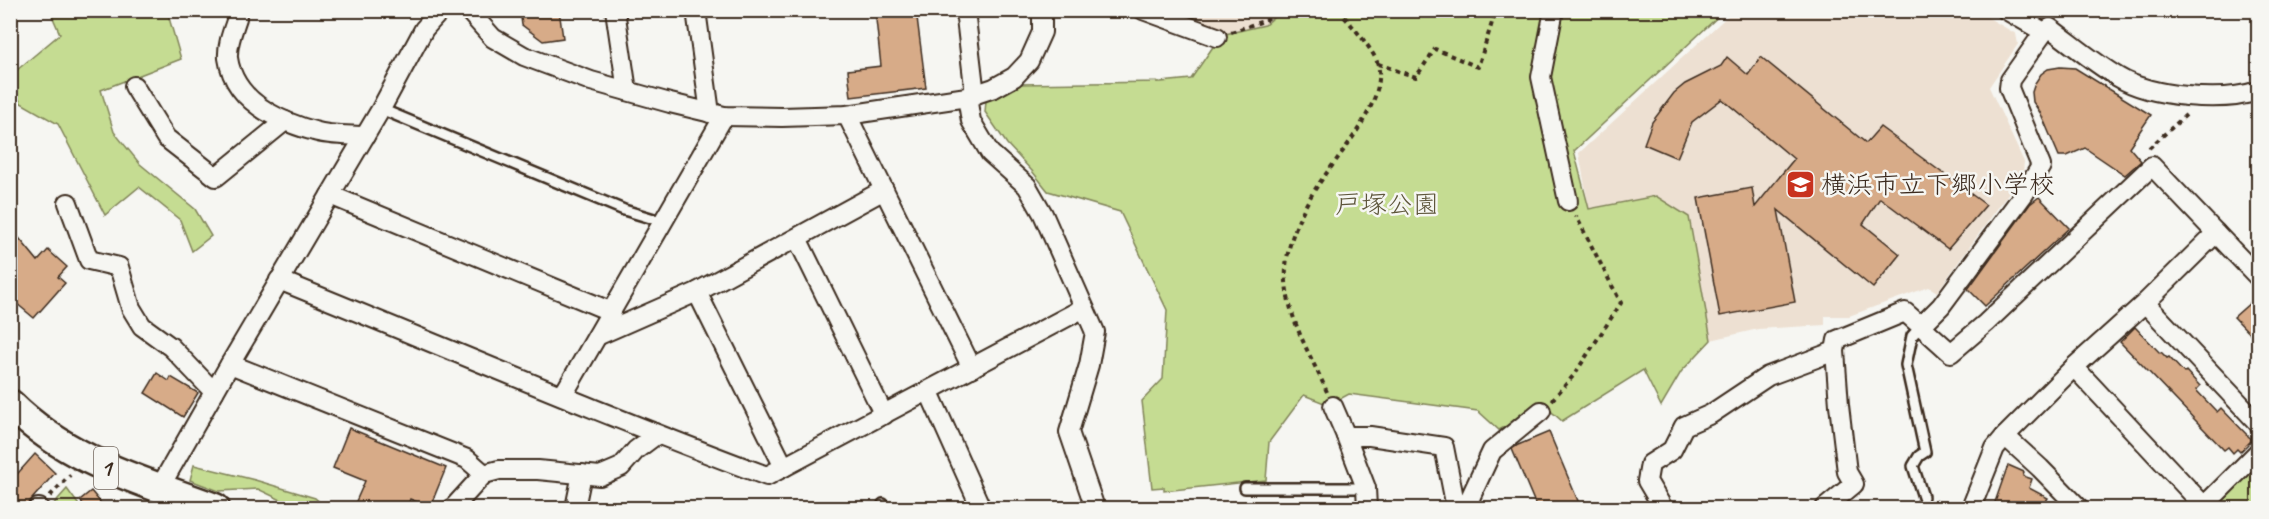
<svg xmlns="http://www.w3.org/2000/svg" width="2269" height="519" font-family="Caveat,'Klee One',sans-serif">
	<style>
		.built { fill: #ede0d2 }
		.green { fill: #c5dc92; stroke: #808358; stroke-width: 1.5 }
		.building { fill: #d7ab88; stroke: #3b2a1e; stroke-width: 1.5 }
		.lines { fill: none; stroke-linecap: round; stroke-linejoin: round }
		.service-casing { stroke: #3b2a1e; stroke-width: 14 }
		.minor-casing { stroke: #3b2a1e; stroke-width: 22 }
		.trunk-casing { stroke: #3b2a1e; stroke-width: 33 }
		.path { stroke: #3b2a1e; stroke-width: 4; stroke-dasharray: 4.5 4.5; stroke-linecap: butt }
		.service { stroke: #f6f6f2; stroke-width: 9 }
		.minor { stroke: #f6f6f2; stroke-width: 18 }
		.trunk { stroke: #f6f6f2; stroke-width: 28 }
		.labels { text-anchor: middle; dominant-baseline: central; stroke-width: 5; stroke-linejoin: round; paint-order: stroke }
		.shield { fill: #f6f6f2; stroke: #73675e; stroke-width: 1.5 }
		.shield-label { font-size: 24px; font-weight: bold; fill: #3b2a1e }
		.poi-label { font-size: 26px; fill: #3b2a1e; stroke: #f6f6f2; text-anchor: start }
		.park-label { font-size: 26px; fill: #5e563b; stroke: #f6f6f2 }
	</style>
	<rect width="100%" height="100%" fill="#f6f6f2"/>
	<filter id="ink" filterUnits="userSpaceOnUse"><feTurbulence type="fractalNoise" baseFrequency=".0167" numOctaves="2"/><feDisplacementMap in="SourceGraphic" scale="12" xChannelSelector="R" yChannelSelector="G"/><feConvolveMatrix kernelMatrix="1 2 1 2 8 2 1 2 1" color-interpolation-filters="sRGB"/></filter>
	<g filter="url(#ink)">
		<!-- built -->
		<g class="built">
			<polygon points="1162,11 1281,11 1262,28 1221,35"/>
			<polygon points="1733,11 1977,11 2016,34 2018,44 1989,87 2024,162 2023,173 1937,292 1929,287 1849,316 1825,316 1825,325 1758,329 1711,340 1689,217 1656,196 1589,209 1579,153"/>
		</g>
		<!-- green -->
		<g class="green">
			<polygon points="50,11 167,11 181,59 101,90 114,132 140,164 195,209 211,236 192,251 180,220 139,187 105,215 58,124 21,103 11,87 11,75 60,34"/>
			<polygon points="1281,11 1724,11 1574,151 1589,209 1656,196 1689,217 1711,340 1681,372 1661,406 1643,370 1562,421 1545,406 1499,430 1478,411 1349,394 1329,405 1304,395 1269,442 1266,480 1164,491 1164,487 1152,488 1142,401 1163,379 1167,310 1120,212 1048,191 1032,171 1007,144 985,112 986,101 1018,84 1161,82 1191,79 1221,35 1265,25"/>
			<polygon points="194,465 255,480 315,498 326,508 298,508 258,489 219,491 190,480"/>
			<polygon points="2258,467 2258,508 2212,508"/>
			<polygon points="67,489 81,508 50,508"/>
		</g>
		<!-- building -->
		<g class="building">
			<polygon points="520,10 559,10 563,38 543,41 522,25"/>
			<polygon points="875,10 916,10 926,88 851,97 848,70 881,66"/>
			<polygon points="1727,57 1748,75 1761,57 1866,143 1880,127 1986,205 1948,249 1880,198 1863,224 1900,254 1873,288 1778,210 1795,302 1720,316 1698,198 1752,188 1755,207 1794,159 1722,99 1692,122 1677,158 1644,144 1652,122 1674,93 1685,84 1721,66"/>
			<polygon points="2060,67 2075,68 2151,115 2129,147 2141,161 2125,175 2085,148 2067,156 2059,156 2041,114 2033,102 2032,92 2035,83 2041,74 2048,69"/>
			<polygon points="2039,197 2069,228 1985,306 1968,289 2030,204"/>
			<polygon points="10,227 38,261 48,250 67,267 58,277 65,283 34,318 10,298"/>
			<polygon points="2259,295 2259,343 2234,317"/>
			<polygon points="2135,327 2160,353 2161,352 2167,358 2169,357 2184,373 2186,371 2200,386 2196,390 2217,412 2221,408 2252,440 2240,452 2237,449 2233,453 2228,447 2224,450 2120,342"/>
			<polygon points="157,373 169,381 171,377 198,393 183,417 145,393"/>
			<polygon points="349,428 446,468 430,507 410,499 407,508 353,508 365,481 333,468"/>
			<polygon points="1549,432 1581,508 1537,508 1512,449 1518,445"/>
			<polygon points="35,454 55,473 24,508 18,508 10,502 10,482"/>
			<polygon points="2008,465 2024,472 2023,476 2032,479 2029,488 2048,498 2042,508 1995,508 1996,506 1994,505"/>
			<polygon points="91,491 105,508 86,508 80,500"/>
		</g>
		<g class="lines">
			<defs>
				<g id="service">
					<polyline points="381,109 624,210 664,222"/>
					<polyline points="1921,326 1912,336 1906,365 1925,452 1919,456 1913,466 1923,497"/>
					<polyline points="1245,488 1366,488"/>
					<polyline points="883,504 885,508"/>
				</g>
				<g id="minor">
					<polyline points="468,10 493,38 524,56 591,81 670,103 724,116 782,117 847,115 967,97 994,88 1014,77 1029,61 1042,32 1042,10"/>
					<polyline points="615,10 627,91"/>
					<polyline points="696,10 710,113"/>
					<polyline points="965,10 975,95"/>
					<polyline points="1143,10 1217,37"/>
					<polyline points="1554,10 1541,77 1568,201"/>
					<path d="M 2006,10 L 2044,32 L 2050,28 C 2072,44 2094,63 2118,77 C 2151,97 2222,103 2258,91"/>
					<path d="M 237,18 C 233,30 227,44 228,58 C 234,101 278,121 314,131 C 330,136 349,135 365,136"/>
					<polyline points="2044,32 2010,80 2009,88 2041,166 2024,194 1941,306 1921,326 1951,353 1986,323 2152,166 2258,277"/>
					<polyline points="134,86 166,138 216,177 285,121"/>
					<polyline points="967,97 971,121 990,153 1027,186 1043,214 1095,332 1089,365 1069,432 1095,508"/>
					<polyline points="847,115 972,368"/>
					<polyline points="330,195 612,312"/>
					<polyline points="68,203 89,260 119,267 131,308 142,326 171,347 214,392"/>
					<polyline points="797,238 884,415"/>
					<path d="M 279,280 C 442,346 603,415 767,476 L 1084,308"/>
					<polyline points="697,292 784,467"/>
					<polyline points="2145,303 2258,423"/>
					<polyline points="597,336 697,292 884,190"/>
					<polyline points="230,364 467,459 484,474"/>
					<polyline points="2074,367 2204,506 2258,452"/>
					<polyline points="929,392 981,508"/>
					<polyline points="563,395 724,116"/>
					<polyline points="1333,406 1346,436"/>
					<polyline points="160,487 230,364 381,109 424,29 441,10"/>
					<polyline points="38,508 39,508"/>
					<polyline points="453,508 484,474 499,470 538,470 600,476 621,467 636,450 656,435"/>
					<polyline points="575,508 582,474"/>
					<polyline points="1367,508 1366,488 1346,436 1370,436 1444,447 1456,508"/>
					<polyline points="1468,508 1471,496 1492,451 1541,411"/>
					<polyline points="1663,508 1647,481 1650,464 1672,450 1684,426 1711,414 1768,376 1835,351"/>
					<polyline points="1825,508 1854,484 1847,472 1839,405 1835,351 1837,340 1905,312 1921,326"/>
					<polyline points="1971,508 1995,448 2005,436"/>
					<polyline points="2079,508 2040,468 2005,436 2074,367 2145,303 2216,233"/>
				</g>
				<path id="trunk" d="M 10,404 C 69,462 140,480 215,508"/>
			</defs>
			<!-- service casing -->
			<use href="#service" class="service-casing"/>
			<!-- minor casing -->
			<use href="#minor" class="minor-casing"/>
			<!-- trunk casing -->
			<use href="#trunk" class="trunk-casing"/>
			<!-- path -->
			<g class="path">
				<polyline points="1231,32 1266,20 1278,10"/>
				<polyline points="1378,64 1416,77 1435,49 1478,67 1496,10"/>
				<polyline points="2149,148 2186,115"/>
				<path d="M 1327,392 C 1310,353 1283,312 1286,268 C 1287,243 1302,209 1316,188 C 1335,159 1388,102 1378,65 C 1375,51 1349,22 1338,10"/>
				<polyline points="1552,400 1574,375 1621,303 1576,216"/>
				<polyline points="50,496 70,475"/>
				<polyline points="1935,501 1947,508"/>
			</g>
			<!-- service -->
			<use href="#service" class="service"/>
			<!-- minor -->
			<use href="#minor" class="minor"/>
			<!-- trunk -->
			<use href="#trunk" class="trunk"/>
		</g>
	</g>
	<!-- icons -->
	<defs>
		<symbol id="school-square" viewBox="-11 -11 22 22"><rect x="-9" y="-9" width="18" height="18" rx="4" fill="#c8321e" stroke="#f6f6f2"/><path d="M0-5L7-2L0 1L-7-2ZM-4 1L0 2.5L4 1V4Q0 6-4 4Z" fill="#fff"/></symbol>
	</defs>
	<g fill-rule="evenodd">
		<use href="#school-square" x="1784" y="168" width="33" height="33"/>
	</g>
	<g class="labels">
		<!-- shield labels -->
		<rect class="shield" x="94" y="447" width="24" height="42" rx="4.5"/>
		<g class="shield-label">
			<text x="106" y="468">1</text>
		</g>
		<!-- poi labels -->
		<g class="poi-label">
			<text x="1821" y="184">横浜市立下郷小学校</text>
		</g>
		<!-- park labels -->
		<g class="park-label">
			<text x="1387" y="204">戸塚公園</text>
		</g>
	</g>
	<!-- margin -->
	<rect width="2269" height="519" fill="none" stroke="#f6f6f2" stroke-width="36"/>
	<rect x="18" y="18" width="2233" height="483" fill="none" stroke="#3b2a1e" stroke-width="2" filter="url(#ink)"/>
</svg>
